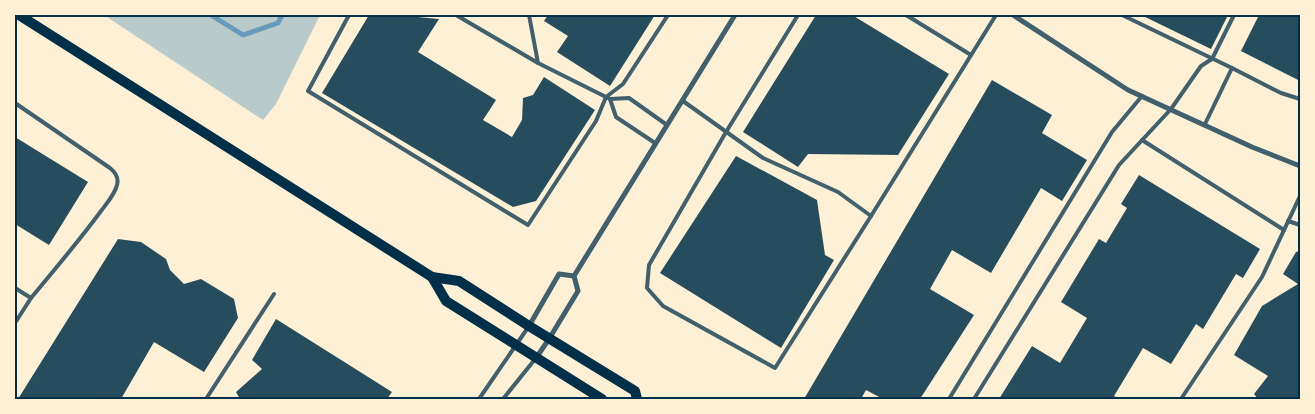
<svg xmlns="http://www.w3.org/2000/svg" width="1315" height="414" font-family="Helvetica,sans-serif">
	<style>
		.green { fill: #b9caca }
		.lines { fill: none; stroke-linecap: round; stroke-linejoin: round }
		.stream { stroke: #669bbc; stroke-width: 5 }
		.building { fill: #264d5e }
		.service { stroke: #3f606c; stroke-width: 4 }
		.minor { stroke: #3f606c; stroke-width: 5 }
		.secondary { stroke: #003049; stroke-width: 10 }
		.neatline { fill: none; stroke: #003049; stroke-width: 2 }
	</style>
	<rect width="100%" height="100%" fill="#fdf0d5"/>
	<!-- green -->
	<polygon class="green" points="104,15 320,15 276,104 263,120"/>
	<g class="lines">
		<!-- stream -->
		<polyline class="stream" points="211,15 243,35 278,23 282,15"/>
	</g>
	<!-- building -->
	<g class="building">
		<polygon points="369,15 417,15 418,17 439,19 418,52 496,100 483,120 512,137 522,120 523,98 533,95 544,77 595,110 536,201 513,207 322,93"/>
		<polygon points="548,15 655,15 610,86 557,52 568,36 544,21"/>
		<polygon points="816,15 852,15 949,74 898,155 808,154 798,167 743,132"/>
		<polygon points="1141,15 1228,15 1211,49"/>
		<polygon points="1259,15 1300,15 1300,81 1241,51"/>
		<polygon points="992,80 1052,115 1042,133 1087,160 1062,201 1041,188 991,273 952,250 930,289 974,315 920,399 883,399 866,390 861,399 804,399"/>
		<polygon points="15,137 88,182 49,245 15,224"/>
		<polygon points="736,156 817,200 825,255 834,260 781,348 660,273"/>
		<polygon points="1139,175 1260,249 1243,278 1236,274 1203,329 1196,324 1171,364 1143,348 1114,396 1119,399 999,399 1032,346 1060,363 1087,318 1061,302 1099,239 1106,243 1127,208 1121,204"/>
		<polygon points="118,239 141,242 166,259 170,270 184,284 201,279 234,299 238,318 204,372 154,342 121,399 18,399"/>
		<polygon points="1300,251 1300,399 1258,399 1254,394 1268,376 1234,355 1262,306 1298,284 1283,274 1296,252"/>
		<polygon points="276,319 392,392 387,399 240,399 236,392 262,369 252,360"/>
	</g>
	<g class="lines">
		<!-- service -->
		<g class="service">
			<polyline points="349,15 308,91 528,225 596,121 606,97 623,84 668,15"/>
			<polyline points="456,15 538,63 610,99 629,98 667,125"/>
			<polyline points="529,15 538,63"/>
			<polyline points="798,15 726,132 649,265 647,288 663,306 775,368 871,216"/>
			<polyline points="906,15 971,55"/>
			<polyline points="1122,15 1232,68"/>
			<polyline points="610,99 616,117 655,143"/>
			<polyline points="683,101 763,158 838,192 871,216 996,15"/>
			<path d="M 15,103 L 110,168 C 115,172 119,178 117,185 C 115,194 107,203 101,211 C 79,241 55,269 31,298"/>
			<polyline points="1205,124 1232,68 1281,93 1300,99"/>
			<polyline points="1142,140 1284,230"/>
			<polyline points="1288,221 1300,225"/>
			<polyline points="15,288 31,298 15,323"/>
			<polyline points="206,399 274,294"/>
			<polyline points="479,399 529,326"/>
			<polyline points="503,399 536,358"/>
			<polyline points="949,399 1112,132 1142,96"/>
			<polyline points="974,399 1119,165 1171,109 1201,66 1212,59 1234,15"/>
			<polyline points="1181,399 1262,277 1300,196"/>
		</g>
		<!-- minor -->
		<g class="minor">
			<polyline points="1013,15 1128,90 1252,147 1300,166"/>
			<polyline points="529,326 559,274 574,276"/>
			<polyline points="536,358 549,339 578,291 574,276 735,15"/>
		</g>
		<!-- secondary -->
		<g class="secondary">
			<polyline points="19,15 432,277 459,281 529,326 635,391 637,399"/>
			<polyline points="432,277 446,301 602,399"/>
		</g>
	</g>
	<!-- border -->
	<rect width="1315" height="414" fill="none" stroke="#fdf0d5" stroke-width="32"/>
	<rect x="16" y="16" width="1283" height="382" class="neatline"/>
</svg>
